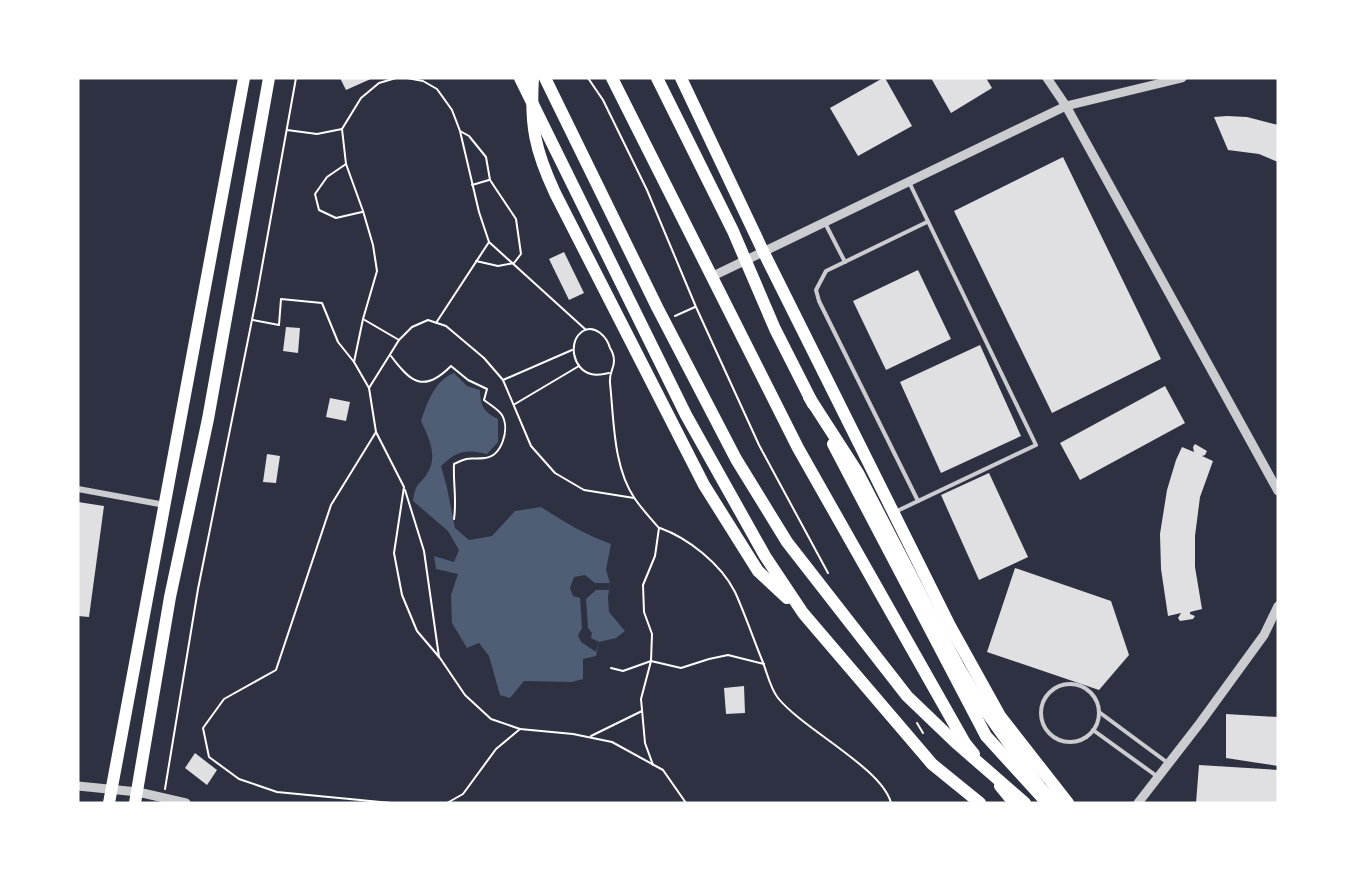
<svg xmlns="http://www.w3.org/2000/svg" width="1356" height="881" font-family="Roboto,sans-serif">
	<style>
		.water { fill: #4f5d75 }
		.pier { fill: #2d3142 }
		.building { fill: #e0e0e3 }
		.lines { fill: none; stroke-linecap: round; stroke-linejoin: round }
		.path { stroke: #fff; stroke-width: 2 }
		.service { stroke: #caccd0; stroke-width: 4 }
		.minor { stroke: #caccd0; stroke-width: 6 }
		.tertiary { stroke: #caccd0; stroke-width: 9 }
		.primary { stroke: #fff; stroke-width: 12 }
		.trunk { stroke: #fff; stroke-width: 12 }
	</style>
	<rect width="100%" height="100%" fill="#2d3142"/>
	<!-- water -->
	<path class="water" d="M 454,373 L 467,386 L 480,390 C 480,406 484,412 498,419 L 498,442 L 487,454 C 466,449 457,451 441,466 L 447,488 L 455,528 L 469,540 L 492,536 L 515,511 L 541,507 C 564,522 586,535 611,544 L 606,570 L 610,583 L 608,597 L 609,612 L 625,631 L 616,638 L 599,642 L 596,656 L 583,659 L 583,679 L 572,682 L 524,681 L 510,698 L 500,695 L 489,656 L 479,643 L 467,648 L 452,623 L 451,595 L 458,574 L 436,569 L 434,556 L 454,562 L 459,550 L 448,531 L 413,501 C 416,480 420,486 428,472 C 438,455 428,436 421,421 C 427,403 435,380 454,373 Z"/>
	<!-- pier -->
	<polygon class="pier" points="585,575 595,583 610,583 609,590 596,590 586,599 588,628 592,633 591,638 599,642 596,652 581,642 578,635 582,628 580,598 573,596 570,588 574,577"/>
	<!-- building -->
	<g class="building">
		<polygon points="340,78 373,78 346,90"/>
		<polygon points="883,78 885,78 912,126 858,156 830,108"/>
		<polygon points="931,78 986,78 992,88 951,113"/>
		<polygon points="1227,116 1247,117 1278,125 1278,162 1259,154 1228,150 1214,117"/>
		<polygon points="1063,157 1161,359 1052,413 954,211"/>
		<polygon points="564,252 584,293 569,300 549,259"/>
		<polygon points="918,270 951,339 886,370 853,301"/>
		<polygon points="286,327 300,328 298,353 283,351"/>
		<polygon points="980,345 1021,436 941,473 900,382"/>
		<polygon points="1165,386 1185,423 1080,480 1060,443"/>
		<polygon points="330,398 350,402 346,421 326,417"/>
		<polygon points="1195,444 1207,451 1205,455 1202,456 1213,461 1200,497 1195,536 1195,567 1202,609 1190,612 1190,614 1195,616 1193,619 1180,621 1178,618 1181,613 1168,616 1161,569 1160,534 1167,490 1176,460 1182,447 1194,452 1193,447"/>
		<polygon points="267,454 280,456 276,483 263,482"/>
		<polygon points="989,473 1028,557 979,580 941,495"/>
		<polygon points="78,502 104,506 89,617 78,616"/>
		<polygon points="1015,568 1111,601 1129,655 1099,690 987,652"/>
		<polygon points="744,686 745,713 726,714 724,688"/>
		<polygon points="1226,714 1278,717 1278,766 1226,758"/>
		<polygon points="195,753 217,770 207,785 185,768"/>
		<polygon points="1199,765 1278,770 1278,803 1196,803"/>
	</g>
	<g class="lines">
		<!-- path -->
		<g class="path">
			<polyline points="396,78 379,83 361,98 342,129 346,164 363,211 373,245 377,271 363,319 354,362 369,388 376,432 404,487 394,553 402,595 417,631 440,658 465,695 491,719 520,729 573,734 612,742 663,770 686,803"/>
			<polyline points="407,78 423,81 437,89 452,110 460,131 479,212 489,242 585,329"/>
			<polyline points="588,78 603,100 647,190 696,307 759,445 828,573"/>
			<polyline points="287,130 317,134 342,129"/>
			<polyline points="460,131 469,136 486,157 490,180 516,219 521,254 514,263 498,266 476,261"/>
			<polyline points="346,164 327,177 315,194 319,210 336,218 362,212"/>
			<polyline points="472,185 489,180"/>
			<polyline points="675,316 695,307"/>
			<polyline points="363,319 399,340"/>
			<polyline points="253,320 279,325 281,299 322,303 338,342 354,362"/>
			<polyline points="436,323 489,242"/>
			<path d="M 391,356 C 411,383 424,393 451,366 L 468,380 L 487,389 L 484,400 C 489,404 499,410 502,415 C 510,429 502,456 485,458 C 469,460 472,455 454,464 C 453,483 457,500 454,519"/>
			<path d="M 609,373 C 603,374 597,376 591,374 C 573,370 567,341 583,331 C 595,324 607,337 610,348 C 612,351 614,357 614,361 C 614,369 609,372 610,383 C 614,420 613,467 635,499 C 642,509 651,519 659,528 L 655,556 L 643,585 L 644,612 L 652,634 L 651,661 L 641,699 L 645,743 L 653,765"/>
			<polyline points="503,380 572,350"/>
			<polyline points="369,388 399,340 412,327 428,320 446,326 484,358 503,380 531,446 555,473 584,490 634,498"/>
			<polyline points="515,404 579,366"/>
			<polyline points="376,432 331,505 276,670 224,699 203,728 209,757 239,779 277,792 391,803"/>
			<polyline points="405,490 424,551 439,657"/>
			<path d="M 660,528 C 688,538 721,564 735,592 C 745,614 753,638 762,660 C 767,672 770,688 778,698 C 804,730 882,768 891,803"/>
			<polyline points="611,668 623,671 651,661 681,668 709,659 728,655 764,664"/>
			<polyline points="917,723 923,733"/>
			<polyline points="591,736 642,711"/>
			<polyline points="165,789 198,589 256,300 296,78"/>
			<polyline points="447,803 463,794 496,749 520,729"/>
		</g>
		<!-- service -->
		<g class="service">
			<polyline points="825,223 845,262"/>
			<polyline points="918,501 819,301 816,290 826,271 927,222"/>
			<polyline points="895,512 1036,445 909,182"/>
			<circle cx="1070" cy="713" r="29"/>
			<polyline points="1099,712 1168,763"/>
			<polyline points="1093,730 1158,777"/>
		</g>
		<!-- minor -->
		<polyline class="minor" points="78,489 165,505"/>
		<!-- tertiary -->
		<g class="tertiary">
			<polyline points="1047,78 1066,106 1278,491"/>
			<polyline points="713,276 1066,106 1182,78"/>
			<polyline points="78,786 138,792 186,803"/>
			<polyline points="1138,803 1200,723 1264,635 1278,606"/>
		</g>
		<!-- primary -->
		<g class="primary">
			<polyline points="612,78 798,448 965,743 974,754"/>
			<polyline points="657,78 733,231 775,329 813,404"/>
			<polyline points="681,78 763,251 950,626 1000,716 1068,803"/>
			<polyline points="833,444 986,736 1047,803"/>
			<polyline points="1000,786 1014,803"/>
			<polyline points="109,803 244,78"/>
			<polyline points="135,803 170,597 208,419 269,78"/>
		</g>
		<!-- trunk -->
		<g class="trunk">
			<polyline points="520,78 686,415 765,556 803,613 932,764 980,803"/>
			<path d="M 533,78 C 530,126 535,150 555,193 L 704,485 L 758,571 L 787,598"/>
			<polyline points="545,78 657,307 736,459 787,542 907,696 955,742 1025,803"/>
			<polyline points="809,397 858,473 958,666 980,703 1040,787 1055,803"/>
		</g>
	</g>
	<!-- border -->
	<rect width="1356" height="881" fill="none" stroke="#ffffff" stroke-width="159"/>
</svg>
